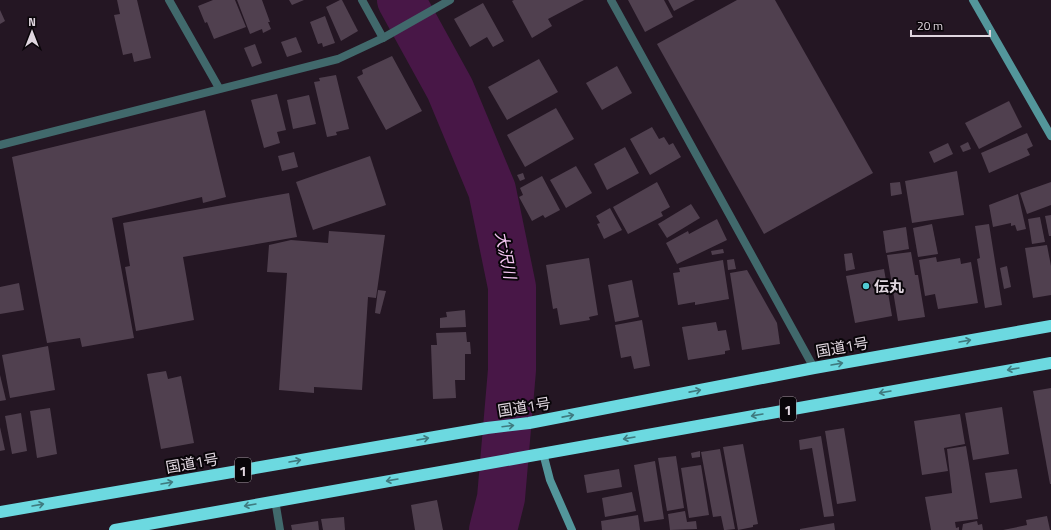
<svg xmlns="http://www.w3.org/2000/svg" width="1051" height="530" font-family="'Titillium Web','Noto Sans JP',sans-serif">
	<style>
		.lines { fill: none; stroke-linecap: round; stroke-linejoin: round }
		.river { stroke: #481747; stroke-width: 48 }
		.building { fill: #50404f }
		.street { stroke: #41696c; stroke-width: 8 }
		.secondary { stroke: #53969b; stroke-width: 8 }
		.highway { stroke: #6cd9e0; stroke-width: 12 }
		.oneway { stroke: #3f7a7f }
		.poi-dot { fill: #51ccd4; stroke: #090509; stroke-width: 1.5 }
		.labels { text-anchor: middle; dominant-baseline: central; stroke-width: 4; stroke-linejoin: round; paint-order: stroke }
		.shield { fill: #090509; stroke: #a0979f; stroke-width: 1 }
		.shield-label { font-size: 14px; font-weight: bold; fill: #e0d6df }
		.poi-label { font-size: 15px; font-weight: bold; fill: #e0d6df; stroke: #090509; text-anchor: start }
		.street-label { font-size: 15px; fill: #e0d6df; stroke: #090509 }
		.water-label { font-size: 16px; font-style: italic; fill: #f6c7f3; stroke: #090509 }
	</style>
	<rect width="100%" height="100%" fill="#241623"/>
	<g class="lines">
		<!-- river -->
		<polyline class="river" points="401,0 450,89 492,190 512,287 512,370 501,498 493,530"/>
	</g>
	<!-- building -->
	<g class="building">
		<polygon points="117,0 137,0 151,58 134,62 132,53 123,55 114,15 120,14"/>
		<polygon points="213,0 235,0 246,27 214,39 207,22 205,23 198,6"/>
		<polygon points="237,0 262,0 270,22 268,22 271,29 263,33 262,29 250,34"/>
		<polygon points="289,0 304,0 292,5"/>
		<polygon points="340,0 342,0 358,31 341,41 326,7"/>
		<polygon points="514,0 584,0 548,19 552,26 532,38 512,1"/>
		<polygon points="628,0 664,0 673,17 645,32"/>
		<polygon points="668,0 695,0 674,11"/>
		<polygon points="737,0 775,0 873,173 764,234 657,44"/>
		<polygon points="483,3 504,41 493,47 487,37 470,47 454,19"/>
		<polygon points="0,10 5,21 0,24"/>
		<polygon points="325,16 335,43 323,47 322,43 318,44 310,22"/>
		<polygon points="296,37 302,52 287,57 281,42"/>
		<polygon points="255,44 262,63 252,67 244,48"/>
		<polygon points="392,56 422,111 386,130 357,77 363,74 362,70"/>
		<polygon points="539,59 558,92 507,120 488,87"/>
		<polygon points="617,66 632,93 602,110 586,83"/>
		<polygon points="336,75 349,129 336,132 337,135 327,137 314,82 320,81 319,78"/>
		<polygon points="277,94 286,130 277,132 280,143 264,148 251,100"/>
		<polygon points="309,95 316,124 293,129 287,100"/>
		<polygon points="1009,101 1022,127 979,149 965,123"/>
		<polygon points="556,108 574,139 525,167 507,135"/>
		<polygon points="205,110 226,197 203,203 202,197 112,218 134,338 82,347 80,338 47,343 12,157"/>
		<polygon points="652,127 659,139 664,137 669,145 673,143 681,157 650,175 630,139"/>
		<polygon points="1027,133 1033,146 1027,149 1030,155 989,173 981,153"/>
		<polygon points="968,142 971,149 963,152 960,146"/>
		<polygon points="948,143 953,154 934,163 929,152"/>
		<polygon points="625,147 639,173 607,190 594,164"/>
		<polygon points="294,152 298,167 282,171 278,156"/>
		<polygon points="370,156 386,205 313,230 296,182"/>
		<polygon points="576,166 592,193 566,208 550,180"/>
		<polygon points="957,171 964,215 912,223 905,181"/>
		<polygon points="523,173 525,179 520,181 517,175"/>
		<polygon points="542,176 560,210 545,218 543,215 532,221 519,197 523,195 520,188"/>
		<polygon points="657,182 670,207 661,212 663,216 628,234 613,207"/>
		<polygon points="900,182 902,194 891,196 890,183"/>
		<polygon points="1051,182 1051,205 1027,214 1020,193"/>
		<polygon points="289,193 297,237 183,257 194,320 136,331 125,267 130,266 123,223"/>
		<polygon points="1018,194 1026,229 1017,231 1015,225 1011,226 1011,223 993,227 989,205"/>
		<polygon points="691,204 700,218 667,238 658,224"/>
		<polygon points="610,208 622,230 604,239 597,224 600,223 596,216"/>
		<polygon points="1051,215 1051,236 1049,236 1045,216"/>
		<polygon points="1040,217 1045,242 1032,244 1028,219"/>
		<polygon points="717,219 727,240 677,264 666,243 688,231 689,234"/>
		<polygon points="932,224 938,254 918,257 913,228"/>
		<polygon points="989,224 1002,305 985,308 977,259 980,258 975,226"/>
		<polygon points="906,227 909,249 886,253 883,231"/>
		<polygon points="329,231 385,235 376,298 368,297 362,390 314,387 314,393 279,390 287,273 267,272 269,245 291,240 328,243"/>
		<polygon points="1047,245 1051,266 1051,295 1033,298 1025,248"/>
		<polygon points="723,249 724,253 712,255 711,251"/>
		<polygon points="911,252 915,275 918,275 925,317 898,321 887,255"/>
		<polygon points="852,253 855,269 846,271 844,254"/>
		<polygon points="936,257 937,262 960,258 961,264 971,262 978,303 938,309 935,294 925,296 919,260"/>
		<polygon points="589,258 598,315 589,317 590,320 560,325 557,308 553,309 546,265"/>
		<polygon points="734,259 736,269 728,270 727,260"/>
		<polygon points="723,260 729,299 695,305 695,302 678,305 673,273 680,272 679,268"/>
		<polygon points="1007,266 1011,287 1004,289 1000,268"/>
		<polygon points="884,269 892,316 855,323 846,276"/>
		<polygon points="747,270 777,323 780,344 742,350 730,273"/>
		<polygon points="632,280 639,317 615,322 608,285"/>
		<polygon points="19,283 24,310 0,314 0,287"/>
		<polygon points="378,290 386,291 380,314 375,313"/>
		<polygon points="465,310 466,327 440,328 440,318 447,317 446,312"/>
		<polygon points="642,320 650,366 634,369 631,356 621,358 615,325"/>
		<polygon points="716,322 718,331 726,330 730,350 725,351 725,354 688,360 682,327"/>
		<polygon points="466,332 467,342 470,342 471,354 465,354 465,380 455,380 456,398 433,399 431,345 437,345 436,333"/>
		<polygon points="48,346 55,390 10,398 2,355"/>
		<polygon points="166,371 168,379 181,376 194,443 161,449 147,374"/>
		<polygon points="0,375 6,400 0,401"/>
		<polygon points="1051,388 1051,484 1050,484 1033,391"/>
		<polygon points="1002,407 1009,454 973,460 965,413"/>
		<polygon points="50,408 57,454 37,458 30,411"/>
		<polygon points="21,413 27,451 12,454 5,416"/>
		<polygon points="960,414 965,444 944,448 948,471 922,475 914,421"/>
		<polygon points="0,427 5,450 0,451"/>
		<polygon points="844,428 856,501 837,504 825,431"/>
		<polygon points="821,436 834,516 824,517 812,448 800,450 799,440"/>
		<polygon points="743,444 758,524 753,525 753,527 738,530 723,447"/>
		<polygon points="966,446 978,519 955,522 956,528 959,527 959,530 931,530 925,497 952,493 947,449"/>
		<polygon points="720,449 735,529 726,530 724,530 721,516 713,517 701,452"/>
		<polygon points="700,451 700,457 692,458 691,453"/>
		<polygon points="676,456 684,508 667,511 658,458"/>
		<polygon points="655,461 664,519 644,522 634,465"/>
		<polygon points="701,465 709,515 689,518 681,468"/>
		<polygon points="619,469 622,487 587,493 584,475"/>
		<polygon points="1017,469 1022,498 990,503 985,473"/>
		<polygon points="632,492 636,511 605,517 602,498"/>
		<polygon points="437,500 443,530 415,530 411,505"/>
		<polygon points="685,511 687,522 696,521 697,529 670,530 668,514"/>
		<polygon points="638,515 640,530 602,530 601,521"/>
		<polygon points="1047,516 1050,530 1003,530 1027,525 1026,520"/>
		<polygon points="344,517 345,530 323,530 321,519"/>
		<polygon points="318,521 319,530 292,530 291,525"/>
		<polygon points="977,521 978,525 982,524 983,530 962,530 963,524"/>
		<polygon points="834,523 835,530 800,530 800,529"/>
	</g>
	<g class="lines">
		<!-- street -->
		<g class="street">
			<polyline points="169,0 219,88"/>
			<polyline points="362,0 383,38"/>
			<polyline points="611,0 814,368"/>
			<polyline points="0,145 338,59 383,38 450,0"/>
			<polyline points="275,500 280,530"/>
		</g>
		<!-- secondary -->
		<g class="secondary">
			<polyline points="973,0 1051,136"/>
			<polyline points="543,453 550,480 572,530"/>
		</g>
		<!-- highway -->
		<g class="highway">
			<polyline points="0,512 487,428 529,423 814,368 1051,326"/>
			<polyline points="115,530 1051,363"/>
		</g>
	</g>
	<!-- one-way arrows -->
	<defs><path id="oneway-shaft" d="M-6 0H5M1.5-3L5.5 0L1.5 3" fill="none" stroke-width="1.6" stroke-linecap="round" stroke-linejoin="round"/></defs>
	<g class="oneway">
		<use href="#oneway-shaft" transform="translate(965 341) rotate(-10)"/>
		<use href="#oneway-shaft" transform="translate(837 364) rotate(-10)"/>
		<use href="#oneway-shaft" transform="translate(1013 369) rotate(170)"/>
		<use href="#oneway-shaft" transform="translate(695 391) rotate(-11)"/>
		<use href="#oneway-shaft" transform="translate(885 392) rotate(170)"/>
		<use href="#oneway-shaft" transform="translate(757 415) rotate(170)"/>
		<use href="#oneway-shaft" transform="translate(568 416) rotate(-11)"/>
		<use href="#oneway-shaft" transform="translate(508 426) rotate(-7)"/>
		<use href="#oneway-shaft" transform="translate(629 438) rotate(170)"/>
		<use href="#oneway-shaft" transform="translate(423 439) rotate(-10)"/>
		<use href="#oneway-shaft" transform="translate(295 461) rotate(-10)"/>
		<use href="#oneway-shaft" transform="translate(392 480) rotate(170)"/>
		<use href="#oneway-shaft" transform="translate(167 483) rotate(-10)"/>
		<use href="#oneway-shaft" transform="translate(38 505) rotate(-10)"/>
		<use href="#oneway-shaft" transform="translate(250 505) rotate(170)"/>
	</g>
	<!-- markers -->
	<circle class="poi-dot" cx="866" cy="286" r="4"/>
	<g class="labels">
		<!-- shield labels -->
		<g class="shield">
			<rect x="780" y="397" width="16" height="24" rx="3"/>
			<rect x="235" y="458" width="16" height="24" rx="3"/>
		</g>
		<g class="shield-label">
			<text x="788" y="409">1</text>
			<text x="243" y="470">1</text>
		</g>
		<!-- poi labels -->
		<g class="poi-label">
			<text x="874" y="286">伝丸</text>
		</g>
		<!-- street labels -->
		<g class="street-label">
			<text transform="translate(842 347) rotate(-10)">国道1号</text>
			<text transform="translate(524 407) rotate(-9)">国道1号</text>
			<text transform="translate(192 463) rotate(-10)">国道1号</text>
		</g>
		<!-- water labels -->
		<g class="water-label">
			<text transform="translate(506 255) rotate(79)">大沢川</text>
		</g>
	</g>
	<!-- north arrow -->
	<g transform="translate(32 32)" stroke="#090509" stroke-width="3" paint-order="stroke">
	<path d="M0-3L7 15L0 10L-7 15Z" fill="#e0d6df"/>
	<text y="-6" font-size="11" font-weight="bold" text-anchor="middle" fill="#e0d6df">N</text>
	</g>
	<!-- scale -->
	<path d="M911 30v6h79v-6" fill="none" stroke="#e0d6df" stroke-width="2"/>
	<text x="917" y="30" font-size="12" fill="#e0d6df" stroke="#090509" stroke-width="3" paint-order="stroke">20 m</text>
</svg>
